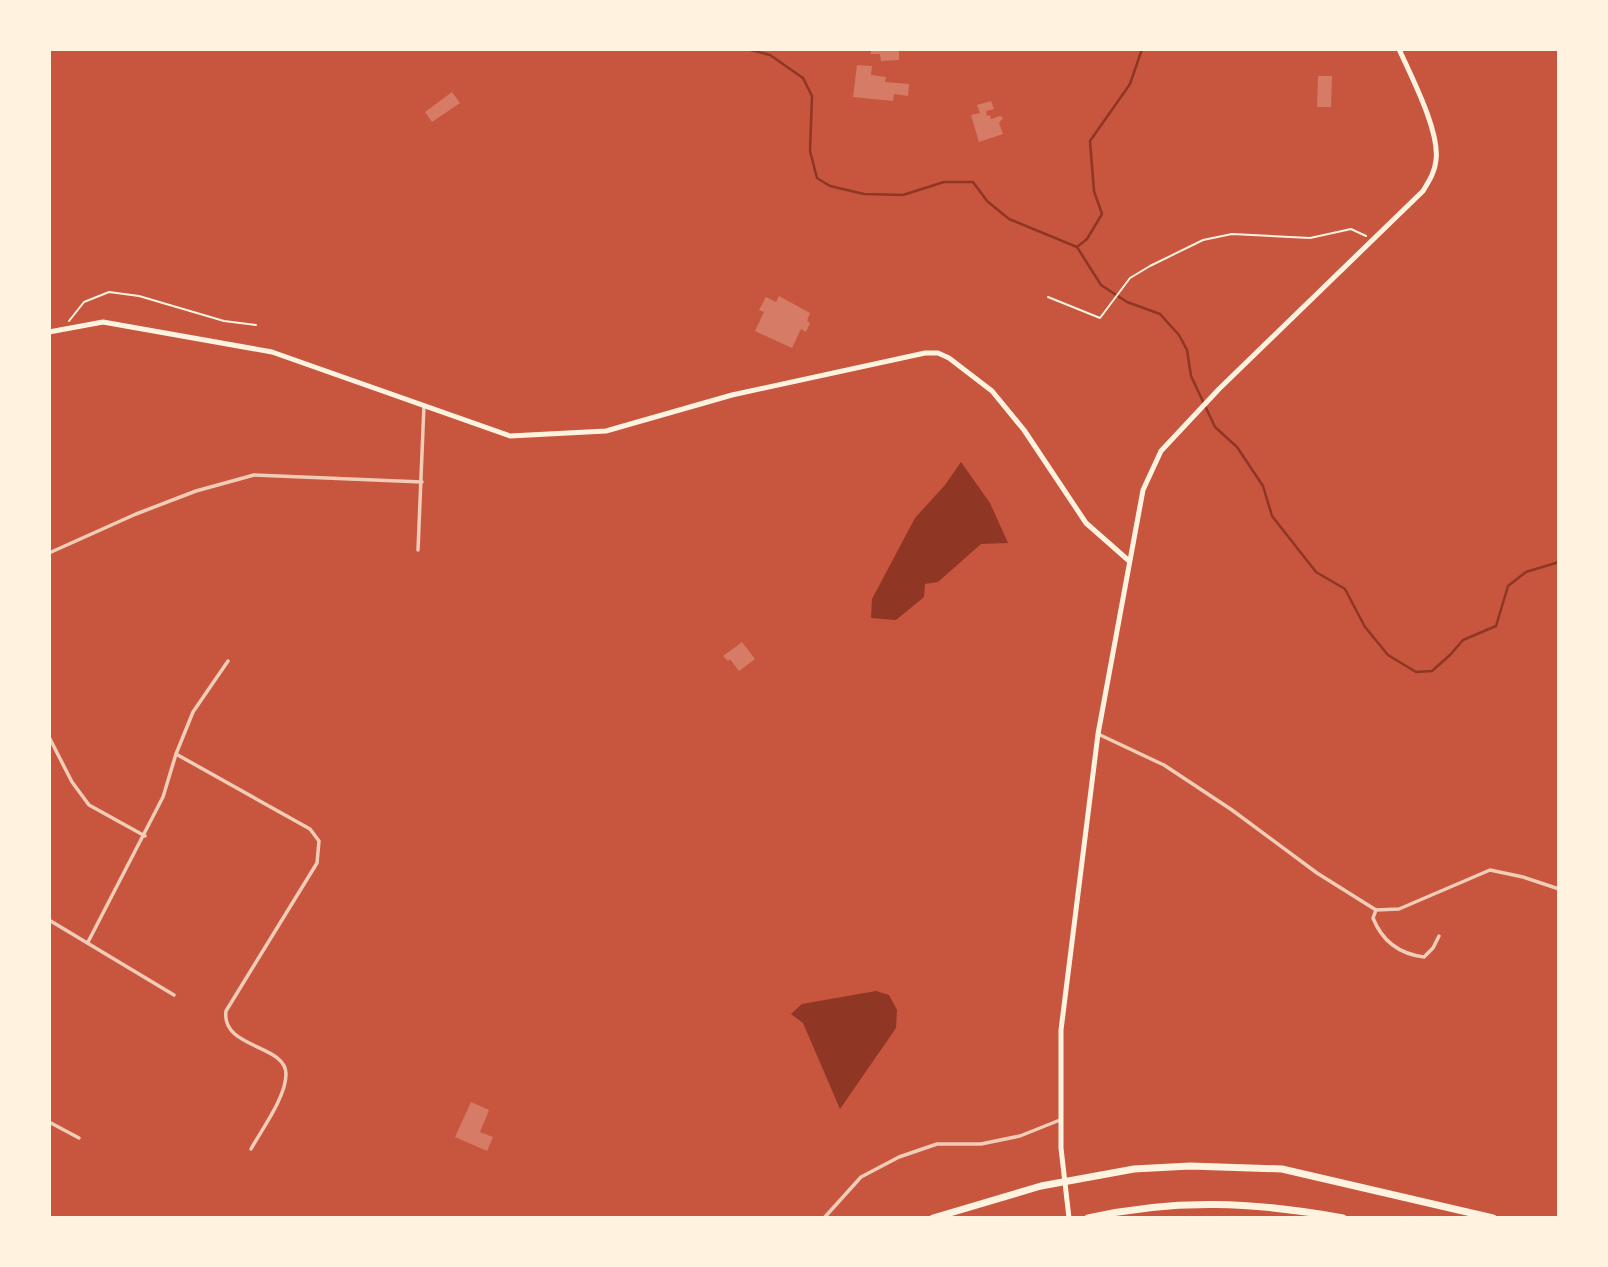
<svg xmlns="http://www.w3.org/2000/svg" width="1608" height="1267" font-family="'PT Sans Narrow',sans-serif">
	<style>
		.water { fill: #8f3625 }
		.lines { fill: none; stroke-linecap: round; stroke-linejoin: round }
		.stream { stroke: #8f3625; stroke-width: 2.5 }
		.building { fill: #d67c66 }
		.path { stroke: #fff3e0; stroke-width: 2 }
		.minor { stroke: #f1ccb7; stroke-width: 3.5 }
		.secondary { stroke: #fff3e0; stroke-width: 5 }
		.motorway { stroke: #fff3e0; stroke-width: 7 }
	</style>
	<rect width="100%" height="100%" fill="#c8553d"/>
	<!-- water -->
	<g class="water">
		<polygon points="961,462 990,503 1008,543 981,544 938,582 925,584 924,597 896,620 871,618 872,599 915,518 945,485"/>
		<polygon points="876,991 889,995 897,1010 896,1028 840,1109 803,1023 791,1014 802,1004"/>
	</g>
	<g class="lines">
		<!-- stream -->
		<g class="stream">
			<polyline points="747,49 770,55 803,78 812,96 810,151 817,178 830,186 864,194 903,195 944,182 973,182 987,201 1009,219 1077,247 1101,285 1127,302 1160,314 1179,335 1187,350 1191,376 1215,427 1237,447 1263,486 1272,516 1316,572 1345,589 1365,627 1388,655 1416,672 1432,671 1450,655 1463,640 1496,626 1508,586 1526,572 1559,562"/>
			<polyline points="1077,247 1087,239 1102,214 1094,191 1090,141 1130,84 1142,49"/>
		</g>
	</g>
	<!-- building -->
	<g class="building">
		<polygon points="871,49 899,49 899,60 881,61 880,54 871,54"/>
		<polygon points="857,65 872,66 871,75 886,77 885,82 909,84 908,96 894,94 893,101 853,97"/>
		<polygon points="1318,76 1332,76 1331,107 1317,107"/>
		<polygon points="452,92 460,103 432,122 425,112"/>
		<polygon points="991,101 994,109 986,111 987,116 990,115 991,119 1000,116 1003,118 999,123 1003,134 979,142 971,115 980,113 977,105"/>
		<polygon points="779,296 810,313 807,321 810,323 806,332 801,329 792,348 755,331 764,312 759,310 766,297 776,302"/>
		<polygon points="742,642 755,659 739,671 730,659 728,661 723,656"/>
		<polygon points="471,1102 489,1110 480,1132 493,1137 487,1151 455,1137"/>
	</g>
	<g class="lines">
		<!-- path -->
		<g class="path">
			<polyline points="1048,297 1100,318 1130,278 1150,266 1203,240 1232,234 1310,238 1351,229 1366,236"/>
			<polyline points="69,321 84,302 109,292 139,296 224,321 256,325"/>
		</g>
		<!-- minor -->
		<g class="minor">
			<polyline points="418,550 424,405"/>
			<polyline points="49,553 136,514 196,491 254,475 422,482"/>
			<polyline points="1098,734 1164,765 1232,810 1317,873 1376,910 1399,909 1490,870 1523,877 1559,889"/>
			<polyline points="49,737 72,782 89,805 145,836"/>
			<path d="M 176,754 L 310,829 L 319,841 L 317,863 L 226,1011 C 221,1049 286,1044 286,1074 C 286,1097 262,1129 251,1149"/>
			<path d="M 1376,910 L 1373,918 C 1382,941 1400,954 1424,957 L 1433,948 L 1439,936"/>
			<polyline points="49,920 174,995"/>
			<polyline points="88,942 163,797 176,754 193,712 228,661"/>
			<polyline points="49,1122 79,1138"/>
			<polyline points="824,1218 861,1177 899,1157 937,1144 981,1144 1020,1136 1060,1120"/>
		</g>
		<!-- secondary -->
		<g class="secondary">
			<polyline points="49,332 103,322 272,352 510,436 606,431 732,395 925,353 938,353 949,358 992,391 1024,430 1086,523 1128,560"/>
			<path d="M 1069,1218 L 1061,1148 L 1061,1030 L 1098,734 L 1143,490 L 1161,451 L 1219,389 L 1423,191 C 1429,181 1435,172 1436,160 C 1440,131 1411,76 1399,49"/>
		</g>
		<!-- motorway -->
		<g class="motorway">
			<polyline points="933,1218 1041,1186 1134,1169 1190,1166 1282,1169 1493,1218"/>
			<path d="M 1088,1218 C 1176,1198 1255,1202 1343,1218"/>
		</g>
	</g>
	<!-- border -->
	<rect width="1608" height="1267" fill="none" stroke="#fff3e0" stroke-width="102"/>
</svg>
